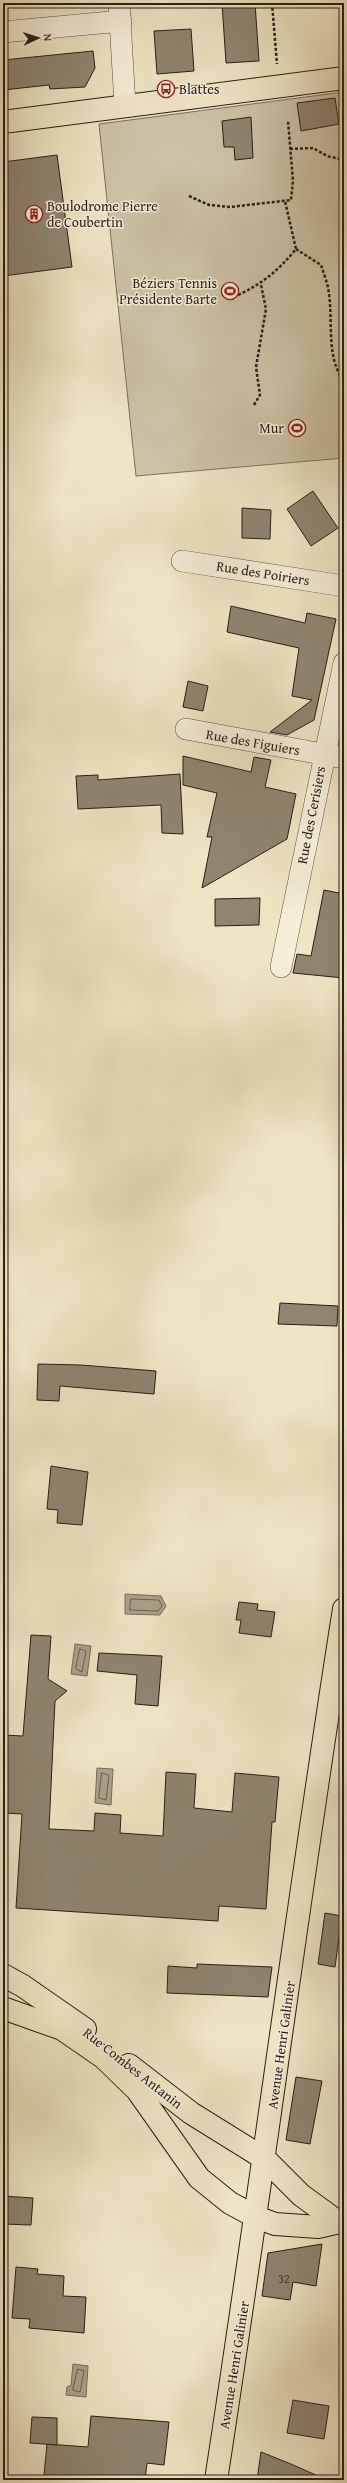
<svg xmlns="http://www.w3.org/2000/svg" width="347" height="2483" font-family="'Gentium Book Plus',serif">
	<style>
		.green { fill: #cdc3a7; stroke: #7a705f }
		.water { fill: #aba18a; stroke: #776d5c }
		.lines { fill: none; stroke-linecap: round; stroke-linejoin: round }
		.shore { stroke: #6a6050; stroke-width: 1 }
		.building { fill: #8f8571; stroke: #281e17 }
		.minor-casing { stroke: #5a5042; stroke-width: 22 }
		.major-casing { stroke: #281e17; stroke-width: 24 }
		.path { stroke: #281e17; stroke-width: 2.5; stroke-dasharray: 3 2; stroke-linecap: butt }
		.minor { stroke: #f5eed9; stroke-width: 21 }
		.major { stroke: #efe5c5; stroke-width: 22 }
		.labels { text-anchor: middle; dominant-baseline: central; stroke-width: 3; stroke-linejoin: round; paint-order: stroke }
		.number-label { font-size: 12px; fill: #42382e }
		.poi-label { font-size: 14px; fill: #281e17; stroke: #f5eed9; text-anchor: start }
		.street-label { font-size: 14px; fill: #281e17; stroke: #f5eed9 }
	</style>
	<rect width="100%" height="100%" fill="#efe5c5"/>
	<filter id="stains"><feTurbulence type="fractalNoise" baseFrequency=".005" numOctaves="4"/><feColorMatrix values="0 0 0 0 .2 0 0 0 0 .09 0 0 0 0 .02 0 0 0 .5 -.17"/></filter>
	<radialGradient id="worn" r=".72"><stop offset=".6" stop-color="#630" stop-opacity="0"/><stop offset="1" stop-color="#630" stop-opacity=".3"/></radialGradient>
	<!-- green -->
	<polygon class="green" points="344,92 344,458 136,476 99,124"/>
	<!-- water -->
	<g class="water">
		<polygon points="125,1594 161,1596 166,1606 160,1615 125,1614"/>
		<polygon points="75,1644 91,1646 87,1676 71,1674"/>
		<polygon points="97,1768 113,1769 111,1805 95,1803"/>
		<polygon points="73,2364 88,2366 86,2397 66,2395 67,2387 71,2385"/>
	</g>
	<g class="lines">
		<!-- shore -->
		<g class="shore">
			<polygon points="131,1599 159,1600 162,1606 158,1611 130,1610"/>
			<polygon points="80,1649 86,1651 82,1672 76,1669"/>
			<polygon points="102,1773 109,1775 106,1800 99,1798"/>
			<polygon points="78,2369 84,2371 80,2392 73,2390"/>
		</g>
	</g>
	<!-- building -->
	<g class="building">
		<polygon points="222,3 255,3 259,61 226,63"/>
		<polygon points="191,29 194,71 157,74 154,31"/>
		<polygon points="93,51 95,68 85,87 50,89 49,85 3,90 3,60"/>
		<polygon points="335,98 339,124 301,131 297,103"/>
		<polygon points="251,117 253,158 235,160 234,147 224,147 222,121"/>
		<polygon points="57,155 72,267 3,276 3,162"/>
		<polygon points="313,491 338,528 311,546 287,509"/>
		<polygon points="242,508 271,510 270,539 242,538"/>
		<polygon points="231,606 305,623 307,613 336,619 314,720 287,735 270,732 312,700 292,696 299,648 227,632"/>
		<polygon points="188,681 208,686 203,711 183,707"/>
		<polygon points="183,756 251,772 254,757 271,760 265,787 296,794 287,839 202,888 212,837 207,837 217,793 183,785"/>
		<polygon points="180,774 183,834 162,833 161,805 78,809 76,776 98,775 98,780"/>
		<polygon points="324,890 344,894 344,978 293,973 297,954 311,956"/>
		<polygon points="260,898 259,925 215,926 215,899"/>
		<polygon points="280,1303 338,1306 337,1326 278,1324"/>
		<polygon points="38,1364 81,1365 156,1371 154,1394 60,1386 59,1401 37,1400"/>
		<polygon points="51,1466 88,1472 82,1525 57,1523 58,1510 47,1509"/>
		<polygon points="239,1602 258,1604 257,1610 275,1612 271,1637 239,1633 241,1620 236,1620"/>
		<polygon points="31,1635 51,1636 48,1679 67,1691 55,1701 49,1829 94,1831 95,1813 121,1815 120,1833 163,1836 166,1772 196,1774 194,1808 232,1812 235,1773 279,1777 275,1822 272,1822 266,1909 219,1906 218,1921 16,1908 22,1814 3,1813 3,1735 23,1736"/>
		<polygon points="99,1653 162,1656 158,1706 135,1704 137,1675 97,1671"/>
		<polygon points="325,1913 342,1916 335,1967 318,1964"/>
		<polygon points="197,1964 272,1967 268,1997 167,1993 168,1966 197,1968"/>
		<polygon points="296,2077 322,2081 310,2144 286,2140"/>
		<polygon points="3,2196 33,2198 31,2225 3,2224"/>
		<polygon points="322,2244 316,2286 293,2282 290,2300 262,2296 268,2253"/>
		<polygon points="16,2267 38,2269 37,2274 64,2276 63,2296 86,2297 84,2333 29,2328 30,2319 12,2318"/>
		<polygon points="293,2400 329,2406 324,2439 287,2433"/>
		<polygon points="91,2416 169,2422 164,2465 147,2463 145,2480 102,2480 44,2475 47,2444 88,2447"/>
		<polygon points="32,2417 57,2418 57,2445 30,2443"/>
		<polygon points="261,2452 291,2464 327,2480 257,2480"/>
	</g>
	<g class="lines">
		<defs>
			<g id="minor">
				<polyline points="119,3 125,105"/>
				<polyline points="3,32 121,21"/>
				<polyline points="182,561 344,586"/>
				<polyline points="186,729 344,758"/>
				<polyline points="281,967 344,663"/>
			</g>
			<g id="major">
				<polyline points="3,122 344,78"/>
				<polyline points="3,1975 23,1986 85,2029"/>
				<polyline points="3,2008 62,2029 104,2058 137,2090 199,2178 230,2203 256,2217 275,2224 318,2227 344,2221"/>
				<polyline points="129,2065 191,2113 265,2159 301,2195 338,2222"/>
				<path d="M 216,2480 C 261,2190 298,1899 344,1609"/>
			</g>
		</defs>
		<!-- minor casing -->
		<use href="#minor" class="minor-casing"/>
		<!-- major casing -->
		<use href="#major" class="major-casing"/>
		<!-- path -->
		<g class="path">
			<polyline points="272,3 277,64"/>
			<polyline points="290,149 313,148 327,156 344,160"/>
			<polyline points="189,196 209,205 230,207 291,200 293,181 288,121"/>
			<path d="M 296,249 L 321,265 C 324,274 328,284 329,294 C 333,321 326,359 344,381"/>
			<path d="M 238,295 C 262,284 279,270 296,249 L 285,201"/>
			<polyline points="254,405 260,395 256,367 266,309 261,285"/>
		</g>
		<!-- minor -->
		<use href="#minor" class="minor"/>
		<!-- major -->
		<use href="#major" class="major"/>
	</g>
	<!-- icons -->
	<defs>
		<symbol id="bus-ring" viewBox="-11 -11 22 22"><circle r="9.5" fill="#f5eed9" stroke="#8f2418" stroke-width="1.5"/><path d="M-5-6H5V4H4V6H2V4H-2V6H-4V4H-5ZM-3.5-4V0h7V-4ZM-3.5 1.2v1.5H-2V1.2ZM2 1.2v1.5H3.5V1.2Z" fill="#8f2418"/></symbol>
		<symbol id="building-ring" viewBox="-11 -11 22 22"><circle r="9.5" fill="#f5eed9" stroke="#8f2418" stroke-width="1.5"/><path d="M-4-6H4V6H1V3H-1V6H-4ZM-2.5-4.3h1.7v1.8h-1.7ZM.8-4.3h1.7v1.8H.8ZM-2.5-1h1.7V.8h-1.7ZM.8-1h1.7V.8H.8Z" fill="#8f2418"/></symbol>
		<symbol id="stadium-ring" viewBox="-11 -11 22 22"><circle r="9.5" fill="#f5eed9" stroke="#8f2418" stroke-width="1.5"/><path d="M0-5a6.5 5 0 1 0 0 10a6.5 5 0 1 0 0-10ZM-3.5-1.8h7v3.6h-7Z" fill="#8f2418"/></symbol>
	</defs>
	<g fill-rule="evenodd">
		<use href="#bus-ring" x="156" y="79" width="20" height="20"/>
		<use href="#building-ring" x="24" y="204" width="20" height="20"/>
		<use href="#stadium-ring" x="220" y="281" width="20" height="20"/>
		<use href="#stadium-ring" x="287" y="418" width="20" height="20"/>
	</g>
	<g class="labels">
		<!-- number labels -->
		<g class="number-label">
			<text x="284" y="2278">32</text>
		</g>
		<!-- poi labels -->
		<g class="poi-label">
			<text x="179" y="89">Blattes</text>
			<text x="47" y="206">Boulodrome Pierre<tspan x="47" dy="16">de Coubertin</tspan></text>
			<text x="217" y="283" text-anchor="end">Béziers Tennis<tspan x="217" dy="16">Présidente Barte</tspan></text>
			<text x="284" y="428" text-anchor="end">Mur</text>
		</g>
		<!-- street labels -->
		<g class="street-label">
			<text transform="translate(263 573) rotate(9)">Rue des Poiriers</text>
			<text transform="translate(253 742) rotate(10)">Rue des Figuiers</text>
			<text transform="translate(311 815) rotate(-79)">Rue des Cerisiers</text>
			<text transform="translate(281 2045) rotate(-82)">Avenue Henri Galinier</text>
			<text transform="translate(133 2068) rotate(38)">Rue Combes Antanin</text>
			<text transform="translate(234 2365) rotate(-81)">Avenue Henri Galinier</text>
		</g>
	</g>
	<!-- margin -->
	<rect width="347" height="2483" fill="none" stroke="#efe5c5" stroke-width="16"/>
	<rect x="4" y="4" width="339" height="2475" fill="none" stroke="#281e17" stroke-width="2"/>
	<rect x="8" y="8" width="331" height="2467" fill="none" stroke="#281e17"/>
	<!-- north arrow -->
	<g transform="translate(38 38) rotate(86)" stroke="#f5eed9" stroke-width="3" paint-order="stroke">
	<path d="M0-3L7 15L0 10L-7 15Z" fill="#281e17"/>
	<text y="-6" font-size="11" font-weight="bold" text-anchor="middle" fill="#281e17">N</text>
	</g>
	<rect width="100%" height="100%" filter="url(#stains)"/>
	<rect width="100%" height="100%" fill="url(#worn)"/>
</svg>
